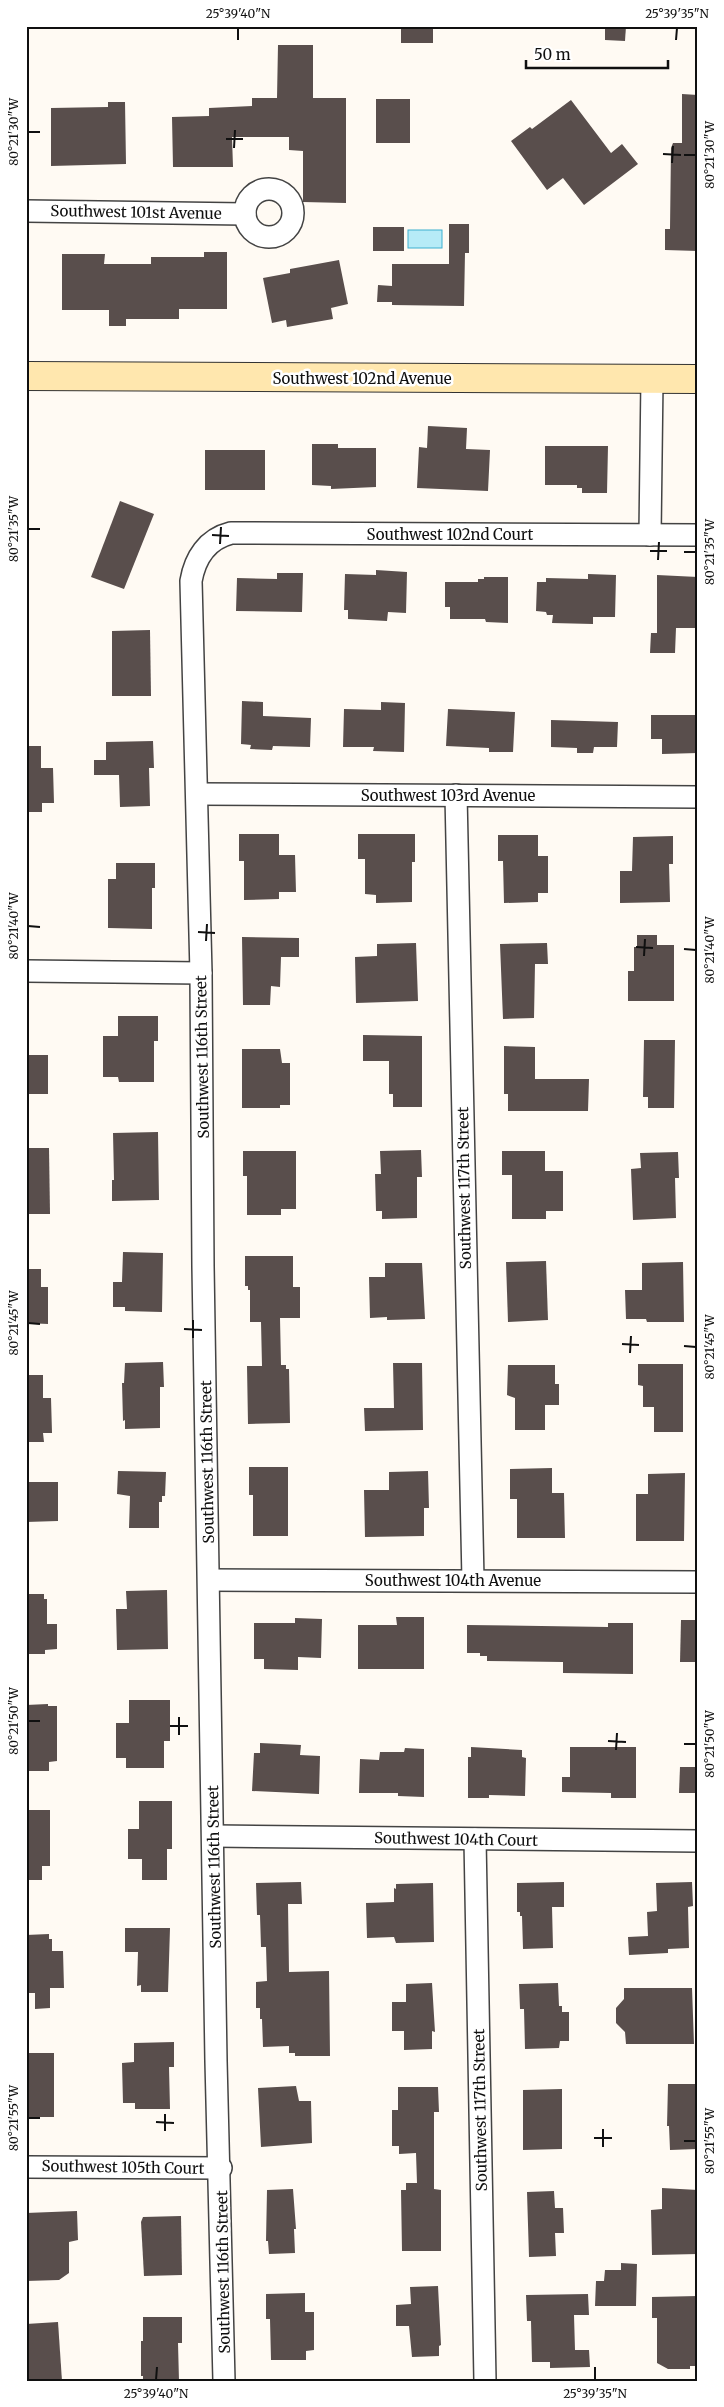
<svg xmlns="http://www.w3.org/2000/svg" width="724" height="2407" font-family="Merriweather,serif">
	<style>
		.water { fill: #b6ebf7; stroke: #3cafd0 }
		.building { fill: #594e4c }
		.lines { fill: none; stroke-linecap: round; stroke-linejoin: round }
		.street-casing { stroke: #434343; stroke-width: 24 }
		.secondary-casing { stroke: #323232; stroke-width: 30 }
		.street { stroke: #fff; stroke-width: 21 }
		.secondary { stroke: #ffe7ae; stroke-width: 28 }
		.ticks { fill: none; stroke: #101010; stroke-width: 2 }
		.labels { text-anchor: middle; dominant-baseline: central; stroke-width: 5; stroke-linejoin: round; paint-order: stroke }
		.street-label { font-size: 15px; fill: #101010; stroke: #fff }
		.neatline { fill: none; stroke: #101010; stroke-width: 2 }
		.ticks-label { font-size: 12px; text-anchor: middle; fill: #101010 }
	</style>
	<rect width="100%" height="100%" fill="#fffaf3"/>
	<!-- water -->
	<rect class="water" x="408" y="230" width="34" height="18"/>
	<!-- building -->
	<g class="building">
		<rect x="401" y="26" width="32" height="17"/>
		<polygon points="605,26 626,26 625,41 605,40"/>
		<polygon points="278,45 313,45 313,98 346,98 346,203 303,202 303,151 289,150 289,137 232,137 233,167 173,167 172,117 209,116 209,108 252,106 252,98 277,98"/>
		<polygon points="682,94 698,95 698,251 665,250 665,229 670,229 671,148 673,143 682,143"/>
		<rect x="376" y="99" width="34" height="44"/>
		<polygon points="571,100 611,153 622,144 638,164 584,205 563,178 547,190 511,141 530,127 532,129"/>
		<polygon points="108,102 125,102 126,164 51,166 51,108 108,107"/>
		<polygon points="449,224 469,224 469,253 465,253 464,306 392,305 392,302 377,302 378,285 392,286 392,264 449,264"/>
		<rect x="373" y="227" width="31" height="24"/>
		<polygon points="204,252 227,252 227,309 179,309 179,319 126,319 126,326 109,326 109,310 62,310 62,254 105,254 104,264 151,264 151,257 204,257"/>
		<polygon points="339,260 348,304 331,308 333,319 287,327 286,320 272,323 263,278 290,273 290,269"/>
		<polygon points="428,426 467,428 466,449 490,450 488,491 417,488 419,447 427,448"/>
		<polygon points="312,444 338,444 338,448 376,448 376,487 331,489 331,486 312,485"/>
		<polygon points="545,446 608,446 607,493 582,493 582,488 577,488 577,485 545,485"/>
		<rect x="205" y="450" width="60" height="40"/>
		<polygon points="120,501 154,514 124,589 91,577"/>
		<polygon points="376,570 407,572 406,613 388,612 387,621 348,619 348,610 344,610 345,574 376,575"/>
		<polygon points="277,573 303,573 302,612 236,611 237,578 277,579"/>
		<polygon points="588,574 616,575 615,617 593,617 593,624 552,623 553,615 547,615 546,612 536,611 537,582 546,582 546,578 588,579"/>
		<polygon points="657,575 698,577 698,628 676,628 675,653 650,653 651,633 657,633"/>
		<polygon points="484,577 508,577 508,623 486,622 485,619 450,619 450,607 445,607 445,582 478,582 478,579 484,579"/>
		<polygon points="150,630 151,696 112,696 112,631"/>
		<polygon points="242,701 263,702 263,716 311,718 310,747 273,746 272,750 250,749 251,745 241,744"/>
		<polygon points="381,702 405,703 404,752 373,751 374,747 343,747 344,709 381,710"/>
		<polygon points="448,709 515,712 513,752 489,752 489,748 446,746"/>
		<polygon points="651,715 698,715 698,753 662,754 662,739 651,739"/>
		<polygon points="551,720 618,722 617,747 594,747 593,753 577,753 577,748 551,747"/>
		<polygon points="153,741 154,768 149,768 150,806 120,807 119,775 94,775 94,760 106,760 106,742"/>
		<polygon points="26,746 41,746 41,768 53,768 54,803 42,803 42,812 26,812"/>
		<polygon points="239,834 279,834 279,855 295,855 296,892 279,892 279,899 244,900 244,861 239,861"/>
		<polygon points="358,834 415,834 415,862 412,862 412,902 376,903 376,895 365,894 365,859 358,859"/>
		<polygon points="498,835 538,835 538,856 548,856 548,893 538,893 538,902 504,903 503,861 498,861"/>
		<polygon points="673,836 673,864 669,864 670,902 620,903 620,871 632,871 633,837"/>
		<polygon points="116,863 155,863 155,888 152,888 152,929 108,928 108,879 116,879"/>
		<polygon points="637,935 657,935 657,945 674,945 674,1001 628,1001 628,971 634,971 634,947 637,947"/>
		<polygon points="242,937 299,938 299,957 281,957 280,987 271,986 270,1005 243,1005"/>
		<polygon points="416,943 418,1001 356,1003 355,957 377,956 377,944"/>
		<polygon points="547,943 548,964 535,964 534,1018 503,1019 500,944"/>
		<polygon points="118,1016 158,1016 158,1041 154,1041 154,1082 119,1082 118,1077 103,1077 103,1036 118,1036"/>
		<polygon points="363,1035 422,1036 422,1107 393,1107 393,1094 389,1094 389,1061 363,1061"/>
		<polygon points="644,1040 675,1040 674,1108 648,1108 648,1097 643,1097"/>
		<polygon points="504,1046 535,1047 535,1079 589,1079 588,1111 508,1111 508,1094 504,1094"/>
		<polygon points="242,1049 280,1049 282,1063 290,1063 290,1105 280,1105 280,1108 242,1108"/>
		<rect x="26" y="1055" width="22" height="39"/>
		<polygon points="158,1132 159,1200 112,1201 112,1180 114,1180 113,1133"/>
		<polygon points="26,1148 49,1148 50,1214 26,1214"/>
		<polygon points="421,1150 422,1177 417,1177 417,1218 382,1219 382,1211 376,1211 375,1174 381,1174 380,1151"/>
		<polygon points="243,1151 296,1151 296,1209 281,1209 281,1215 247,1215 247,1176 243,1176"/>
		<polygon points="502,1151 545,1151 545,1171 563,1171 563,1211 546,1211 546,1219 512,1219 512,1175 502,1175"/>
		<polygon points="678,1152 679,1178 675,1178 676,1218 633,1220 631,1169 641,1168 640,1153"/>
		<polygon points="123,1252 163,1253 162,1312 125,1311 125,1307 113,1307 113,1282 122,1282"/>
		<polygon points="245,1256 293,1256 293,1287 300,1287 300,1318 280,1318 281,1365 286,1365 286,1369 289,1369 290,1423 248,1424 247,1366 262,1366 261,1322 250,1322 250,1290 248,1290 248,1286 245,1286"/>
		<polygon points="546,1261 548,1320 508,1322 506,1262"/>
		<polygon points="683,1262 684,1322 647,1322 646,1319 626,1319 625,1290 642,1290 642,1263"/>
		<polygon points="385,1263 422,1263 425,1319 387,1320 387,1317 370,1318 369,1277 385,1277"/>
		<polygon points="26,1269 41,1269 41,1287 48,1287 48,1324 26,1323"/>
		<polygon points="163,1362 164,1387 160,1387 160,1428 125,1429 125,1420 123,1421 122,1383 124,1383 125,1363"/>
		<polygon points="393,1363 422,1363 423,1430 365,1431 364,1408 394,1408"/>
		<polygon points="638,1364 683,1364 683,1432 654,1432 654,1407 643,1407 643,1386 638,1385"/>
		<polygon points="508,1365 555,1365 555,1384 559,1384 559,1405 545,1405 545,1430 515,1430 515,1398 507,1395"/>
		<polygon points="26,1375 43,1375 43,1398 51,1398 52,1433 43,1433 44,1442 26,1442"/>
		<polygon points="249,1467 288,1467 288,1536 253,1536 253,1495 249,1495"/>
		<polygon points="552,1468 552,1493 564,1493 565,1538 517,1538 517,1499 510,1499 510,1469"/>
		<polygon points="118,1471 166,1472 165,1496 162,1496 162,1502 159,1502 159,1528 129,1528 130,1496 117,1494"/>
		<polygon points="428,1471 429,1508 424,1508 424,1536 365,1537 364,1490 389,1490 389,1472"/>
		<polygon points="685,1473 684,1541 636,1541 636,1494 648,1494 648,1474"/>
		<polygon points="26,1482 58,1482 58,1521 26,1522"/>
		<polygon points="167,1590 168,1649 117,1650 116,1609 127,1609 126,1591"/>
		<polygon points="26,1594 44,1594 44,1599 47,1599 47,1624 57,1624 57,1649 45,1650 45,1654 26,1654"/>
		<polygon points="396,1617 424,1617 424,1669 358,1669 358,1625 397,1625"/>
		<polygon points="295,1618 322,1619 321,1658 298,1657 298,1670 264,1669 264,1659 254,1659 254,1623 295,1623"/>
		<polygon points="681,1620 698,1620 698,1662 680,1662"/>
		<polygon points="608,1623 633,1623 633,1674 563,1673 563,1662 487,1661 487,1656 480,1656 480,1653 467,1653 467,1625 608,1627"/>
		<polygon points="129,1700 170,1700 170,1741 164,1741 164,1768 126,1768 126,1758 116,1758 116,1723 129,1723"/>
		<polygon points="48,1704 48,1706 57,1706 57,1761 49,1762 49,1771 26,1771 26,1705"/>
		<polygon points="260,1743 301,1745 300,1755 320,1756 319,1794 252,1791 254,1753 260,1753"/>
		<polygon points="471,1747 522,1750 522,1757 526,1758 525,1796 489,1795 489,1798 468,1798 468,1757 471,1757"/>
		<polygon points="570,1747 636,1747 636,1798 611,1798 611,1793 562,1792 562,1777 570,1777"/>
		<polygon points="405,1748 424,1749 424,1797 398,1796 398,1793 359,1793 360,1759 379,1760 380,1752 404,1752"/>
		<polygon points="680,1767 698,1767 698,1793 679,1793"/>
		<polygon points="139,1801 172,1801 172,1849 167,1849 167,1880 142,1880 142,1859 128,1859 128,1829 139,1829"/>
		<polygon points="26,1810 50,1810 50,1866 42,1866 42,1880 26,1880"/>
		<polygon points="301,1882 302,1904 288,1904 289,1972 329,1971 330,2056 295,2056 295,2053 289,2053 289,2046 263,2047 262,2019 260,2019 260,2008 256,2008 256,1982 267,1981 266,1947 261,1947 260,1915 257,1915 256,1883"/>
		<polygon points="564,1882 564,1907 552,1907 553,1948 523,1949 522,1916 520,1916 520,1912 517,1912 517,1883"/>
		<polygon points="692,1882 693,1906 688,1907 689,1948 668,1949 668,1953 629,1955 628,1937 648,1936 647,1912 657,1911 656,1883"/>
		<polygon points="433,1883 434,1942 396,1943 394,1937 367,1938 366,1903 394,1902 394,1888 396,1889 396,1884"/>
		<polygon points="125,1928 170,1928 168,1992 141,1992 141,1985 137,1986 138,1952 125,1952"/>
		<polygon points="49,1934 49,1939 52,1939 52,1951 63,1951 64,1988 50,1988 50,2008 35,2009 35,1993 26,1993 26,1935"/>
		<polygon points="432,1983 435,2032 432,2031 432,2049 404,2050 404,2031 392,2031 392,2002 406,2002 406,1984"/>
		<polygon points="558,1983 559,2006 562,2006 562,2012 569,2012 569,2041 560,2041 559,2048 525,2049 524,2009 520,2009 519,1984"/>
		<polygon points="624,1988 692,1988 694,2044 626,2044 625,2032 616,2023 616,2008 624,1999"/>
		<polygon points="174,2042 174,2067 169,2067 170,2109 135,2109 135,2103 123,2103 122,2063 134,2062 134,2043"/>
		<rect x="26" y="2053" width="28" height="64"/>
		<polygon points="668,2084 695,2084 696,2107 698,2107 697,2149 670,2150 669,2126 667,2126"/>
		<polygon points="296,2086 299,2101 311,2101 312,2143 261,2147 258,2088"/>
		<polygon points="398,2087 438,2087 439,2112 434,2112 434,2189 441,2190 441,2251 402,2251 401,2190 406,2190 406,2183 417,2183 416,2153 399,2154 399,2146 392,2146 392,2110 398,2110"/>
		<polygon points="562,2089 562,2149 523,2150 523,2090"/>
		<polygon points="662,2188 698,2190 698,2254 652,2255 651,2210 662,2209"/>
		<polygon points="293,2189 296,2229 294,2229 295,2253 269,2254 268,2241 266,2241 267,2190"/>
		<polygon points="554,2191 555,2208 563,2208 564,2233 555,2233 556,2256 529,2257 527,2192"/>
		<polygon points="77,2211 78,2240 69,2242 69,2273 59,2280 26,2281 26,2213"/>
		<polygon points="181,2216 182,2275 144,2276 141,2222 143,2217"/>
		<polygon points="621,2263 637,2264 636,2306 595,2306 596,2281 604,2281 605,2270 621,2270"/>
		<polygon points="438,2286 441,2345 439,2346 439,2356 412,2357 409,2326 396,2326 396,2305 411,2304 410,2287"/>
		<polygon points="305,2293 305,2312 314,2312 314,2350 306,2351 306,2360 271,2360 270,2319 266,2319 266,2294"/>
		<polygon points="588,2294 589,2315 574,2315 575,2350 589,2350 590,2367 550,2368 550,2362 532,2362 531,2321 527,2321 526,2295"/>
		<polygon points="698,2296 698,2366 690,2366 690,2369 668,2369 657,2363 657,2318 652,2318 652,2297"/>
		<polygon points="143,2317 182,2317 182,2343 178,2343 179,2381 143,2381 143,2376 141,2376 141,2341 143,2341"/>
		<polygon points="58,2322 62,2381 26,2381 26,2324"/>
	</g>
	<g class="lines">
		<defs>
			<g id="street">
				<circle cx="269" cy="213" r="24"/>
				<polyline points="26,211 245,214"/>
				<polyline points="650,535 652,379"/>
				<polyline points="197,794 698,797"/>
				<polyline points="456,795 473,1580"/>
				<polyline points="26,971 201,973"/>
				<polyline points="209,1580 698,1582"/>
				<polyline points="214,1836 698,1841"/>
				<polyline points="475,1839 485,2381"/>
				<polyline points="26,2167 221,2168"/>
				<path d="M 224,2381 L 216,2061 L 203,1266 L 201,973 L 191,581 C 195,558 207,539 231,533 L 698,535"/>
			</g>
			<polyline id="secondary" points="26,376 698,379"/>
		</defs>
		<!-- street casing -->
		<use href="#street" class="street-casing"/>
		<!-- secondary casing -->
		<use href="#secondary" class="secondary-casing"/>
		<!-- street -->
		<use href="#street" class="street"/>
		<!-- secondary -->
		<use href="#secondary" class="secondary"/>
	</g>
	<!-- ticks -->
	<path class="ticks" d="M 238,40 L 238,28M 676,40 L 677,28M 28,132 L 40,132M 226,139 L 243,139M 234,148 L 235,130M 663,154 L 681,155M 684,155 L 696,155M 672,163 L 673,146M 28,529 L 40,529M 212,535 L 229,536M 220,544 L 221,527M 650,551 L 667,551M 684,552 L 696,552M 658,560 L 659,542M 28,926 L 40,927M 198,932 L 215,933M 206,941 L 207,924M 636,947 L 653,948M 684,949 L 696,950M 644,956 L 645,939M 28,1323 L 40,1324M 184,1329 L 202,1330M 193,1338 L 193,1320M 622,1344 L 639,1345M 684,1346 L 696,1347M 630,1353 L 631,1336M 28,1721 L 40,1721M 170,1726 L 188,1726M 179,1735 L 179,1717M 608,1741 L 626,1742M 684,1744 L 696,1744M 616,1750 L 617,1733M 28,2118 L 40,2118M 156,2122 L 174,2123M 165,2131 L 165,2114M 594,2138 L 612,2138M 684,2141 L 696,2141M 603,2147 L 603,2129M 156,2380 L 157,2367M 595,2380 L 595,2367"/>
	<g class="labels">
		<!-- street labels -->
		<g class="street-label">
			<text transform="translate(136 212) rotate(1)">Southwest 101st Avenue</text>
			<text x="362" y="378">Southwest 102nd Avenue</text>
			<text x="450" y="534">Southwest 102nd Court</text>
			<text x="448" y="795">Southwest 103rd Avenue</text>
			<text transform="translate(202 1057) rotate(-91)">Southwest 116th Street</text>
			<text transform="translate(464 1188) rotate(-91)">Southwest 117th Street</text>
			<text transform="translate(207 1462) rotate(-91)">Southwest 116th Street</text>
			<text x="453" y="1580">Southwest 104th Avenue</text>
			<text transform="translate(456 1839) rotate(1)">Southwest 104th Court</text>
			<text transform="translate(214 1867) rotate(-91)">Southwest 116th Street</text>
			<text transform="translate(480 2110) rotate(-91)">Southwest 117th Street</text>
			<text transform="translate(123 2167) rotate(1)">Southwest 105th Court</text>
			<text transform="translate(223 2272) rotate(-91)">Southwest 116th Street</text>
		</g>
	</g>
	<!-- border -->
	<rect width="724" height="2407" fill="none" stroke="#ffffff" stroke-width="55"/>
	<!-- scale -->
	<path d="M526 60v8h142v-8" fill="none" stroke="#101010" stroke-width="2.5"/>
	<text x="534" y="60" font-size="15" fill="#101010" stroke="#ffffff" stroke-width="4" paint-order="stroke">50 m</text>
	<rect x="28" y="28" width="668" height="2352" class="neatline"/>
	<g class="ticks-label">
		<text x="238" y="18">25°39'40"N</text>
		<text x="677" y="18">25°39'35"N</text>
		<text transform="translate(14 132) rotate(-90)" y="4">80°21'30"W</text>
		<text transform="translate(710 155) rotate(-90)" y="4">80°21'30"W</text>
		<text transform="translate(14 529) rotate(-90)" y="4">80°21'35"W</text>
		<text transform="translate(710 552) rotate(-90)" y="4">80°21'35"W</text>
		<text transform="translate(14 926) rotate(-90)" y="4">80°21'40"W</text>
		<text transform="translate(710 950) rotate(-90)" y="4">80°21'40"W</text>
		<text transform="translate(14 1323) rotate(-90)" y="4">80°21'45"W</text>
		<text transform="translate(710 1347) rotate(-90)" y="4">80°21'45"W</text>
		<text transform="translate(14 1721) rotate(-90)" y="4">80°21'50"W</text>
		<text transform="translate(710 1744) rotate(-90)" y="4">80°21'50"W</text>
		<text transform="translate(14 2118) rotate(-90)" y="4">80°21'55"W</text>
		<text transform="translate(710 2141) rotate(-90)" y="4">80°21'55"W</text>
		<text x="156" y="2398">25°39'40"N</text>
		<text x="595" y="2398">25°39'35"N</text>
	</g>
</svg>
